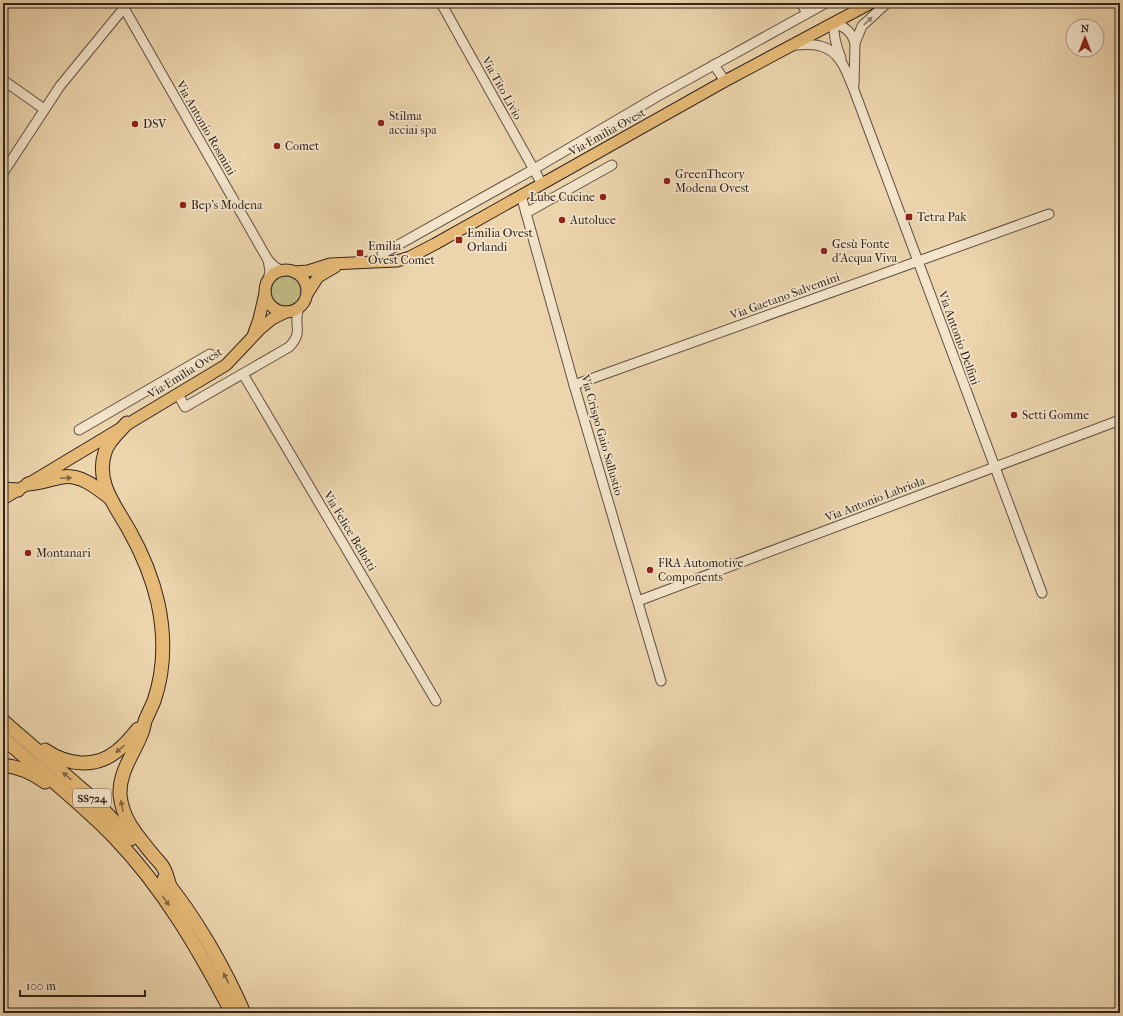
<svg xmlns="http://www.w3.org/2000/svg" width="1123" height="1016" font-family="'IM FELL French Canon',serif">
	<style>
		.green { fill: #bfbb84; stroke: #787051 }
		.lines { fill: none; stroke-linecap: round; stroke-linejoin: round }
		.minor-casing { stroke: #605042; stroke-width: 11 }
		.major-casing { stroke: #32241e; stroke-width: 13 }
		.highway-casing { stroke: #32241e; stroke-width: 15 }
		.minor { stroke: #f3e4ca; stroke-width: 9 }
		.major { stroke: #e6ba76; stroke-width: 11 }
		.highway { stroke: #e6ba76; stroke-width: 13 }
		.oneway { fill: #928474 }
		.oneway2 { fill: #836846 }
		.poi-dot { fill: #8f2418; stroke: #f3e4ca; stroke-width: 1.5 }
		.labels { text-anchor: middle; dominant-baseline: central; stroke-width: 3.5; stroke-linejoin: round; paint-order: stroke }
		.shield { fill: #f3e4ca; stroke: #6c5e52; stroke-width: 1 }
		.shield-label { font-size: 11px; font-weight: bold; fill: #32241e }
		.street-label { font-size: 12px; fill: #32241e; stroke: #f3e4ca }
		.poi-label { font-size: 12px; fill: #32241e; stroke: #f3e4ca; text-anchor: start }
	</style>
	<rect width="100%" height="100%" fill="#ecd5ad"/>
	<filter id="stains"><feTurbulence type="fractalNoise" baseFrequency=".005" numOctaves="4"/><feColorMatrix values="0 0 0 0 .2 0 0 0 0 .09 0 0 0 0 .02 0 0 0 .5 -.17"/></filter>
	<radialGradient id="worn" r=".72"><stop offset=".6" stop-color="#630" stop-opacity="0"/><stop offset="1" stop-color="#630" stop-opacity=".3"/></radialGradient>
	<!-- green -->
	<circle class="green" cx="286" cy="291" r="15"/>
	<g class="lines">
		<defs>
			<g id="minor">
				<polyline points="441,3 542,184"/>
				<polyline points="801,3 807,13"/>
				<polyline points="124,8 268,260 275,267 283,271"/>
				<path d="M 792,45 C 801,45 811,43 820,46 C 841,51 847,73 854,90 L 1042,593"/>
				<path d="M 841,58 C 836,46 833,36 834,23 C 845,27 851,31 855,43"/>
				<polyline points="714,65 725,81"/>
				<polyline points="3,80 44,109"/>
				<polyline points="854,85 855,43 862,26 887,3"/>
				<polyline points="3,173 60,86 128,3"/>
				<polyline points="521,195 574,385 661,681"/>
				<polyline points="526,213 612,165"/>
				<polyline points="382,254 534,169 658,96 826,3"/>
				<polyline points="268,260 270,271 268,280"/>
				<polyline points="243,374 436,701"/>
				<polyline points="574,385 1049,214"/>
				<path d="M 178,394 L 185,407 L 289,347 C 305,331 292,325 299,308"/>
				<polyline points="79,430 210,354"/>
				<polyline points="638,601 1120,420"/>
			</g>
			<g id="major">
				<circle cx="286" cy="291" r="21"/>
				<polyline points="295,272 308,271 330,264 397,261 410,257 435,244 725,81 871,3"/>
				<polyline points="307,294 318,277 335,267"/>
				<polyline points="254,333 259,319 265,293"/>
				<polyline points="3,499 226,365 260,329 272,319 286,312"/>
			</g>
			<g id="highway">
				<path d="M 127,423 C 120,431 108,441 105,452 C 95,482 115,505 129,530 C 142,553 152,577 158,603 C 165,636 165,669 154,701 C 151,708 148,714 145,721 C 144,726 143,731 141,735 C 133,755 119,772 120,795 C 123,821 137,835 153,855 C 156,859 162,864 164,869 C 167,874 168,881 170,886"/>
				<path d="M 28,484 C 40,483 51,479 62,477 C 80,474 96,487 110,498"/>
				<polyline points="3,489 18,490"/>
				<polyline points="3,721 92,798 131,839"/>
				<path d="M 3,738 C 40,771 79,801 114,837 C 164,889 199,950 232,1013"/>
				<path d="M 45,750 C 67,765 95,769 117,751 C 125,745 131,737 138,729"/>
				<path d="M 3,765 C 19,767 33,773 45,782"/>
				<path d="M 164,879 C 195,916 225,969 244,1013"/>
			</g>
		</defs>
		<!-- minor casing -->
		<use href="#minor" class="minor-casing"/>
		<!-- major casing -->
		<use href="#major" class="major-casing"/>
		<!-- highway casing -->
		<use href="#highway" class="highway-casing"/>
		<!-- minor -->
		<use href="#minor" class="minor"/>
		<!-- major -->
		<use href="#major" class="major"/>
		<!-- highway -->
		<use href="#highway" class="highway"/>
	</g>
	<!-- one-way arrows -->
	<defs><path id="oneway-solid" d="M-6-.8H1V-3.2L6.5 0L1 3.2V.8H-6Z"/></defs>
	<use class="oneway" href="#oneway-solid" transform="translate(868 21) rotate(-43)"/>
	<g class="oneway2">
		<use href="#oneway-solid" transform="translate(66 478) rotate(-2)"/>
		<use href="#oneway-solid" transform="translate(120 749) rotate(140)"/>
		<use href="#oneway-solid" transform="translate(67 776) rotate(-139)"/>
		<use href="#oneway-solid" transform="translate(122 806) rotate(-101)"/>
		<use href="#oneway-solid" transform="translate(166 901) rotate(54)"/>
		<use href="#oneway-solid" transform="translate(226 978) rotate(-117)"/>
	</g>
	<!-- markers -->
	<g class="poi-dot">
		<circle cx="381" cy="123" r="4"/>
		<circle cx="135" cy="124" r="4"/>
		<circle cx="277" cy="146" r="4"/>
		<circle cx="667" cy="181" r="4"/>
		<circle cx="603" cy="197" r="4"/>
		<circle cx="183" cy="205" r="4"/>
		<rect x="905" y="213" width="8" height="8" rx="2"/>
		<circle cx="562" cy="220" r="4"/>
		<rect x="455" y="236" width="8" height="8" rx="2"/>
		<circle cx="824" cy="251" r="4"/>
		<rect x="356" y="249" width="8" height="8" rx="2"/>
		<circle cx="1014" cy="415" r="4"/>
		<circle cx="28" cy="553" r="4"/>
		<circle cx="650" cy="570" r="4"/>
	</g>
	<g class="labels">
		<!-- shield labels -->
		<rect class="shield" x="73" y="789" width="38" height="18" rx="3"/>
		<g class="shield-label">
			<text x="92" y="798">SS724</text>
		</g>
		<!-- street labels -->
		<g class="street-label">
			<text transform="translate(502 88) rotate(61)">Via Tito Livio</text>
			<text transform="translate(206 128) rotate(60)">Via Antonio Rosmini</text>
			<text transform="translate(607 132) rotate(-29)">Via Emilia Ovest</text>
			<text transform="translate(785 296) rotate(-20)">Via Gaetano Salvemini</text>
			<text transform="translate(959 338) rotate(70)">Via Antonio Delfini</text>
			<text transform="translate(185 373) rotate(-32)">Via Emilia Ovest</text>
			<text transform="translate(602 435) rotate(74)">Via Crispo Gaio Sallustio</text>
			<text transform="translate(875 499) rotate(-21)">Via Antonio Labriola</text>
			<text transform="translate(350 531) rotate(59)">Via Felice Bellotti</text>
		</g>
		<!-- poi labels -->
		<g class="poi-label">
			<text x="389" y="116">Stilma<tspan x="389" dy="14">acciai spa</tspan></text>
			<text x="143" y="124">DSV</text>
			<text x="285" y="146">Comet</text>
			<text x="675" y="174">GreenTheory<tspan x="675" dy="14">Modena Ovest</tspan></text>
			<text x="595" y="197" text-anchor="end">Lube Cucine</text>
			<text x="191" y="205">Bep's Modena</text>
			<text x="917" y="217">Tetra Pak</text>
			<text x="570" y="220">Autoluce</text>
			<text x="467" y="233">Emilia Ovest<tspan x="467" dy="14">Orlandi</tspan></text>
			<text x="832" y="244">Gesù Fonte<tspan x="832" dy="14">d'Acqua Viva</tspan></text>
			<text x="368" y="246">Emilia<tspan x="368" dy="14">Ovest Comet</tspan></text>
			<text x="1022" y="415">Setti Gomme</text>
			<text x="36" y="553">Montanari</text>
			<text x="658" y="563">FRA Automotive<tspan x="658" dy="14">Components</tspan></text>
		</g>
	</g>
	<!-- margin -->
	<rect width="1123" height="1016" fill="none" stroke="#ecd5ad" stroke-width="16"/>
	<rect x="4" y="4" width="1115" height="1008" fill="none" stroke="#32241e" stroke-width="2"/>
	<rect x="8" y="8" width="1107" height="1000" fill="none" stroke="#32241e"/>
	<!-- north arrow -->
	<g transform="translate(1085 38)"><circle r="19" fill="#f3e4ca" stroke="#a69785"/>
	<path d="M0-3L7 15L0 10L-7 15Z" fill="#8f2418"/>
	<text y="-6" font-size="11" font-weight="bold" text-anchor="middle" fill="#32241e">N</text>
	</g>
	<!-- scale -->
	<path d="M20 990v6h125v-6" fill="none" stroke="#32241e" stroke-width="2"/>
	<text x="26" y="990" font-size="12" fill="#32241e" stroke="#f3e4ca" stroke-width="3" paint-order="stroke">100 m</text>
	<rect width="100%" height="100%" filter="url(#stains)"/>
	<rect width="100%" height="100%" fill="url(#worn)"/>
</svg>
